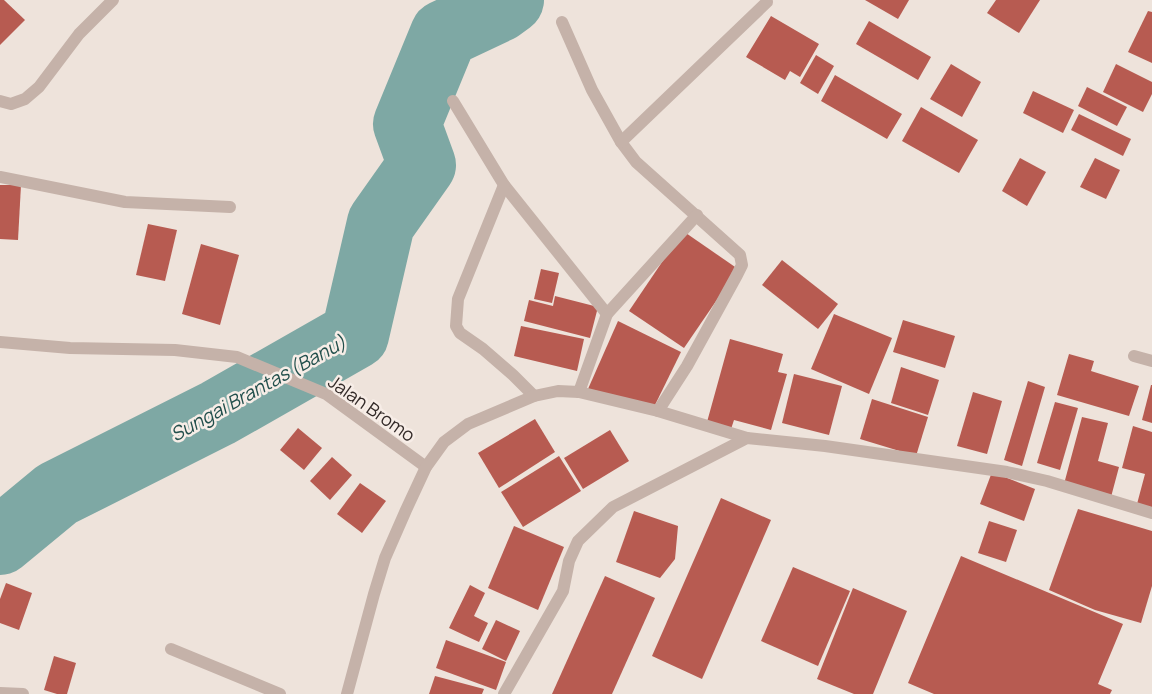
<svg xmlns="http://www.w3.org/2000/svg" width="1152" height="694" font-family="Manrope,sans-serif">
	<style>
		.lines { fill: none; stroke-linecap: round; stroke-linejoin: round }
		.river { stroke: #7ea8a4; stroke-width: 68 }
		.building { fill: #b75b51 }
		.street { stroke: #c5b2a9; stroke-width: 12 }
		.labels { text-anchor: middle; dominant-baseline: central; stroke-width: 5; stroke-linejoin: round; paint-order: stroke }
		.street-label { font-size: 18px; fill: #332a28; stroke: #f7ede7 }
		.water-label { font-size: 19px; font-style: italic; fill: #224f4c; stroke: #f7ede7 }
	</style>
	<rect width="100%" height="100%" fill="#eee3db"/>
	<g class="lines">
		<!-- river -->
		<polyline class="river" points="0,541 57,494 218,413 355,335 381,223 422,165 407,124 444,34 499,8 510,0"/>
	</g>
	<!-- building -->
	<g class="building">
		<polygon points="0,0 4,0 25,20 0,45"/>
		<polygon points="865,0 909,0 898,19"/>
		<polygon points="996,0 1040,0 1019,33 987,13"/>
		<polygon points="1148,11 1152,12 1152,63 1128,52"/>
		<polygon points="771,16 819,44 800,77 790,71 785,80 746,57"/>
		<polygon points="869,21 931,57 918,80 856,44"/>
		<polygon points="816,55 834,66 818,94 800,83"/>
		<polygon points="951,64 981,82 962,117 930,99"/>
		<polygon points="1116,64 1152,82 1152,94 1143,112 1103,92"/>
		<polygon points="835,75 902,114 887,139 821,101"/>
		<polygon points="1087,87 1127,107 1117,126 1078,106"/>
		<polygon points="1033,91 1074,110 1063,133 1023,113"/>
		<polygon points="921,107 978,140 959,173 902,141"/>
		<polygon points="1079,114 1131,139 1123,156 1071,130"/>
		<polygon points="1020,158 1046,172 1027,206 1002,191"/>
		<polygon points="1095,158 1120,170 1106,199 1080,187"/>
		<polygon points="0,185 21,185 18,240 0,239"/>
		<polygon points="148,224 177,230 165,281 136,275"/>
		<polygon points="683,231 738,269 684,348 629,311"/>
		<polygon points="201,244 239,255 220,325 182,314"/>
		<polygon points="782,260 838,304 818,329 762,285"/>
		<polygon points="541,269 559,273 552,303 534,299"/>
		<polygon points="555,296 598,307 590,338 524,321 529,300 553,306"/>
		<polygon points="834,314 892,338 869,394 811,369"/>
		<polygon points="903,320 955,336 945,368 893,352"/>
		<polygon points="618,321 681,352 654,407 588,389"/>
		<polygon points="521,326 584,339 577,371 514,356"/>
		<polygon points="730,339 783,354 778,372 787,374 771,430 734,420 731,429 707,422"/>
		<polygon points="1069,354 1094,361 1091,371 1139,386 1129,416 1057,395"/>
		<polygon points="901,367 939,380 928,415 891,403"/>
		<polygon points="794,374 842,386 829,435 782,423"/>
		<polygon points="1028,381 1045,387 1022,466 1004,460"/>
		<polygon points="1151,385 1152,385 1152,423 1142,420"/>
		<polygon points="973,392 1002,401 987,454 957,446"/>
		<polygon points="872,399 928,417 916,456 860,439"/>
		<polygon points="1055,402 1078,408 1060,470 1037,463"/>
		<polygon points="1082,417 1108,423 1098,461 1119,467 1111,497 1064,484"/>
		<polygon points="535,419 555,452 499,488 478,453"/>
		<polygon points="1133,426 1152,432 1152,508 1137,504 1145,474 1122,468"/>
		<polygon points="298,428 322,448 304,470 280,450"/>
		<polygon points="610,430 629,461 583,489 564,458"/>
		<polygon points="559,456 581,491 523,527 501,492"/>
		<polygon points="332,457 352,475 330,500 310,481"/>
		<polygon points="992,472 1035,489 1024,521 980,504"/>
		<polygon points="360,483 386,501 362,533 337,514"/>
		<polygon points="721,498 771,520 702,679 652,656"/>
		<polygon points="1078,509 1152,531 1152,586 1141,623 1095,610 1049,590"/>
		<polygon points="634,511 678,526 675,559 660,578 616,562"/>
		<polygon points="989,521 1017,530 1006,562 978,553"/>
		<polygon points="514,526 564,547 538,610 488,588"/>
		<polygon points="961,556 1123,624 1098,684 1112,690 1110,694 934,694 908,683"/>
		<polygon points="793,567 850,591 818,666 761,641"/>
		<polygon points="605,576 655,598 612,694 552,694"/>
		<polygon points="6,583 32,593 19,630 0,623 0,599"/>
		<polygon points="470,585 485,593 474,616 488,623 479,642 449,628"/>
		<polygon points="853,588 907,611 873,694 854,694 817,679"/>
		<polygon points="496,620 520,631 506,661 482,649"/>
		<polygon points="446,640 506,662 496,690 436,668"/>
		<polygon points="54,656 76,663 67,694 57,694 44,690"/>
		<polygon points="435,676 484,689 482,694 429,694"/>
	</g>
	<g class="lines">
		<!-- street -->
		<g class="street">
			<polyline points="562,22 592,90 621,142 636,162 740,255 742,265 737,275 687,366 658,411"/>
			<polyline points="0,101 11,104 25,99 39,87 79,34 113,0"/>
			<polyline points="453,101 504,185 607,314 697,215"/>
			<polyline points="621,142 767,2"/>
			<polyline points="0,177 125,202 230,207"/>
			<polyline points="504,185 458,299 456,326 460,333 483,349 513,375 534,396"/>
			<polyline points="0,342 70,348 175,350 237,357 326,394 426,467"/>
			<polyline points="1134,356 1152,361"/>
			<polyline points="579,392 607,314"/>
			<polyline points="171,649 280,694"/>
			<polyline points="0,693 23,694"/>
			<polyline points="347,694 374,594 385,558 406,510 426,467 444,442 468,424 534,396 558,391 579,392 658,411 747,438"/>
			<polyline points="504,694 563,591 569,561 578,541 613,507 747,438 825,446 1007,472 1047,481 1152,513"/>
		</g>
	</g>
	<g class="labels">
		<!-- street labels -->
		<g class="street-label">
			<text transform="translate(372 408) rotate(35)">Jalan Bromo</text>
		</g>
		<!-- water labels -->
		<g class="water-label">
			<text transform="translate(258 388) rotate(-29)">Sungai Brantas (Banu)</text>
		</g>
	</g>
</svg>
